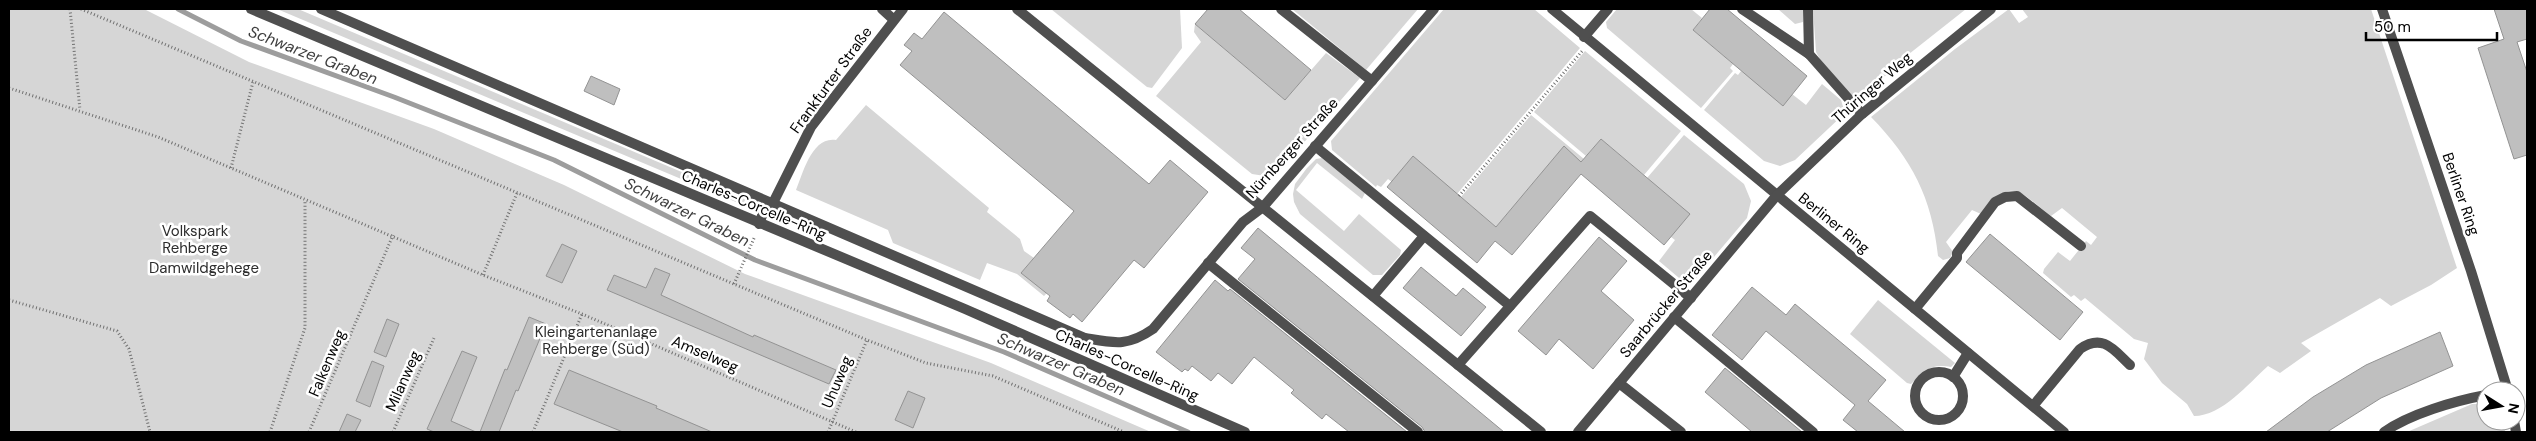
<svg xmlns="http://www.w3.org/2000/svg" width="2536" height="441" font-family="'DM Sans',sans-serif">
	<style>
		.green { fill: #d6d6d6 }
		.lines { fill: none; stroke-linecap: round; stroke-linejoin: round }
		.stream { stroke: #9d9d9d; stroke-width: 5 }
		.building { fill: #bfbfbf; stroke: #939393 }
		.path { stroke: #717171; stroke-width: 3; stroke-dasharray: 1 2.5; stroke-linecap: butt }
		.service { stroke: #4f4f4f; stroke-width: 10 }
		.minor { stroke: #4f4f4f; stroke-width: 10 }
		.labels { text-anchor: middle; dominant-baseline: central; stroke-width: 5; stroke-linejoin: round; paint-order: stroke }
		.street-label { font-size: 15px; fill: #000; stroke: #fff }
		.park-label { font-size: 15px; fill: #2d2d2d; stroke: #fff }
		.water-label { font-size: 16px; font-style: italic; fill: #3e3e3e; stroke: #fff }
	</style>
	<rect width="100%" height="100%" fill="#fff"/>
	<!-- green -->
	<g class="green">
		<polygon points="9,9 144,9 249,62 434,129 564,185 745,274 991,363 1151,432 9,432"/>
		<polygon points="277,9 298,9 757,204 755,210"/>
		<polygon points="1051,9 1180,9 1182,48 1152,88 1147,87"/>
		<polygon points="1292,9 1418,9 1366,70"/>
		<polygon points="1444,9 1534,9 1580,48 1457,194 1392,182 1388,179 1381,187 1377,185 1376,187 1332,150 1331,141"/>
		<polygon points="1617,9 1691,9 1702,18 1693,30 1733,64 1730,68 1733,71 1701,108 1607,28 1606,22"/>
		<polygon points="1778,9 1803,9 1803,22 1795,24"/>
		<polygon points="1813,9 1966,9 1909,54 1857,102 1821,61 1816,52"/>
		<path d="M 2009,9 L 2019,23 L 2028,17 L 2022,9 L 2371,9 L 2457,268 L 2431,285 L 2391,306 L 2380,298 L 2301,343 L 2311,351 L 2280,373 L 2268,366 C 2248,384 2222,416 2194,416 L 2187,404 L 2162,383 L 2144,359 L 2148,343 L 2134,339 L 2085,298 L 2081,301 L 2074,295 L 2071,297 L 2043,273 L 2044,269 L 2058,252 L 2070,261 L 2086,241 L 2091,245 L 2097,237 L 2062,208 L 2051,216 C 2017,190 2013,176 1981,214 L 1972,210 L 1946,242 L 1953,252 L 1950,258 L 1943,260 L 1938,256 C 1932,198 1912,159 1871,117 L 1955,49 Z"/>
		<polygon points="1195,24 1285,100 1326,53 1360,78 1280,170 1265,176 1252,174 1156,96 1201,42 1194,32"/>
		<polygon points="1585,51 1681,131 1644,175 1601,139 1586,156 1534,112"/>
		<polygon points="1741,71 1792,94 1806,105 1822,84 1841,100 1845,113 1795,160 1780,166 1764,161 1704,110 1735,73 1738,75"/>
		<path d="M 866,105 L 989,208 L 987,212 L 1020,239 L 1024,251 L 1034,258 L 1047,293 L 1044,296 L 1017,274 L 987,263 L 980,280 L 893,243 L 888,230 L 796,190 C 803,173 812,136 836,140 Z"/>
		<polygon points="1531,115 1584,159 1581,162 1564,147 1496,227 1461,197"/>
		<polygon points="1684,135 1744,184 1751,201 1747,218 1691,284 1685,283 1659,261 1675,240 1671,237 1647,178"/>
		<polygon points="1322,158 1365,193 1362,199 1317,163 1296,190 1344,231 1359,214 1401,250 1400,255 1382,275 1373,275 1300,214 1294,202 1293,194 1295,184 1307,168 1316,159"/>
		<path d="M 1878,300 L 1955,363 L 1951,367 C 1931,363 1924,371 1911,384 L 1907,383 L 1850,334 Z"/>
		<polygon points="2472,404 2486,404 2486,421 2504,421 2505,432 2407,432"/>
	</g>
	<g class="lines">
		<!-- stream -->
		<polyline class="stream" points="178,9 241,41 394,97 554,160 755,260 1004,352 1188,432"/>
	</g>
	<!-- building -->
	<g class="building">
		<polygon points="1208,9 1239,9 1311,70 1285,100 1195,24"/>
		<polygon points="1710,9 1727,9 1807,76 1783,106 1693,30"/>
		<polygon points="2494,9 2527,9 2527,39 2517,42 2527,72 2527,155 2514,159 2478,48 2504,39"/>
		<polygon points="944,12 1149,184 1170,160 1208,192 1144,268 1134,260 1082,322 1073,314 1070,318 1047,301 1050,296 1021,273 1074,211 900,65 912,51 904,45 914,33 922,39"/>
		<polygon points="591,76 620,89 614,105 584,91"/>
		<polygon points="1601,139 1690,214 1664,245 1581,174 1512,255 1495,241 1477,263 1387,187 1413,156 1496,227 1564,146 1581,162"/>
		<polygon points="1258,228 1504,432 1425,432 1422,427 1238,279 1255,259 1241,248"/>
		<polygon points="1990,234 2083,312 2060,340 1966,262"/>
		<polygon points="1599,237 1627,261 1601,291 1634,320 1593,369 1559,339 1546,355 1518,331"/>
		<polygon points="562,244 577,251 562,283 546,276"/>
		<polygon points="1421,267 1456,296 1463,288 1486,307 1461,336 1403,288"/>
		<polygon points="655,268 670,274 661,295 753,337 754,335 836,370 829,384 607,290 614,275 646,288"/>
		<polygon points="1215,280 1228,291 1230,289 1407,432 1349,432 1326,414 1322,419 1291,393 1294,390 1254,357 1232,384 1218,373 1211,381 1192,366 1188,371 1185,369 1182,372 1156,352"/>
		<polygon points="1752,287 1786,315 1795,304 1886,380 1868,401 1905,432 1858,432 1843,420 1855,405 1766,331 1742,360 1712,335"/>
		<polygon points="529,317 546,324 518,391 516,390 499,432 480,432 505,369 507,370"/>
		<polygon points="387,319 399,324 386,357 374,352"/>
		<polygon points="2440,332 2453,366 2381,398 2327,432 2266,432 2313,397 2366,365"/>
		<polygon points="462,351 477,357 451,421 476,432 434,432 427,429"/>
		<polygon points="372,361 384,366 370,407 356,401"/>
		<polygon points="1725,368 1754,392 1802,432 1752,432 1705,392"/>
		<polygon points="569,370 657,406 656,408 712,432 623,432 554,404"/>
		<polygon points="908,391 925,398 913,428 895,420"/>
		<polygon points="347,414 361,420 355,432 339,432"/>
	</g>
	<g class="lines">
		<!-- path -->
		<g class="path">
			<polyline points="70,9 80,110"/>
			<polyline points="81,9 867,340 926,363 993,376 1124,432"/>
			<polyline points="9,88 158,137 483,275 582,314 856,432"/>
			<polyline points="231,168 253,82"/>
			<polyline points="1459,196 1583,50"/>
			<polyline points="483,275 517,193"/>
			<polyline points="734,284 755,236"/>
			<polyline points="9,300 117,331 129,349 150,432"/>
			<polyline points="270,432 305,328 305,200"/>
			<polyline points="309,432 393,235"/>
			<polyline points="393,432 434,338"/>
			<polyline points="533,432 582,314"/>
			<polyline points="828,432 867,340"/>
		</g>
		<!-- service -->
		<g class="service">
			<path d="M 321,9 L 1085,338 C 1114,343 1127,347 1153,329 L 1243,222 L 1263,207 L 1434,9"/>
			<polyline points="882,9 893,19"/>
			<polyline points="1017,9 1541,432"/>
			<polyline points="1281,9 1372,81"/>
			<polyline points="1552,9 2064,432"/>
			<polyline points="1742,9 1809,54"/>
			<polyline points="1808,9 1809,54 1862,114"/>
			<polyline points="2382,9 2471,271 2508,391"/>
			<polyline points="1584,37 1608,9"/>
			<polyline points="1315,146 1510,306"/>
			<polyline points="759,224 763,213 773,203 811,127 903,9"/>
			<polyline points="1208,263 1418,432"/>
			<polyline points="1373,296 1424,236"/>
			<polyline points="1915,309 1957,258 1957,253 1995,202 2005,197 2017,196 2081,246"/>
			<polyline points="1674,317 1813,432"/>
			<polyline points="1458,365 1590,216 1691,298"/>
			<circle cx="1939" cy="396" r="24"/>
			<polyline points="1953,377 1968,353"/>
			<polyline points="1619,383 1681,432"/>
			<path d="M 2033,406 L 2080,349 C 2103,333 2114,350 2130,365"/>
			<polyline points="2514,421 2516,432"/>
			<polyline points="1578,432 1777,195 1862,114 1991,9"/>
			<path d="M 2384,432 C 2410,414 2454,401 2486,395"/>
		</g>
		<!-- minor -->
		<polyline class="minor" points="251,9 965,309 1245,432"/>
	</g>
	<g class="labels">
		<!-- street labels -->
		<g class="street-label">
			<text transform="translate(831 80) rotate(-54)">Frankfurter Straße</text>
			<text transform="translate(1872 88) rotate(-41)">Thüringer Weg</text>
			<text transform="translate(1292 148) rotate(-48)">Nürnberger Straße</text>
			<text transform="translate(2461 194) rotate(71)">Berliner Ring</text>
			<text transform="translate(754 205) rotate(23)">Charles-Corcelle-Ring</text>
			<text transform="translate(1834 223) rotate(39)">Berliner Ring</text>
			<text transform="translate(1666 304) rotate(-50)">Saarbrücker Straße</text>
			<text transform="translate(705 354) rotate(23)">Amselweg</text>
			<text transform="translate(327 363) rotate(-67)">Falkenweg</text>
			<text transform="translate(1127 365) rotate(24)">Charles-Corcelle-Ring</text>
			<text transform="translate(403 381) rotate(-66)">Milanweg</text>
			<text transform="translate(837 382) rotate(-67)">Uhuweg</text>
		</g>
		<!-- park labels -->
		<g class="park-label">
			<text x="195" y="231">Volkspark<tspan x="195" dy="17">Rehberge</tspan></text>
			<text x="204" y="268">Damwildgehege</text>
			<text x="596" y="332">Kleingartenanlage<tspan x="596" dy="17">Rehberge (Süd)</tspan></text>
		</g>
		<!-- water labels -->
		<g class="water-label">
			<text transform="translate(313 55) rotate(21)">Schwarzer Graben</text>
			<text transform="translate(687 212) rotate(26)">Schwarzer Graben</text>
			<text transform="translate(1061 364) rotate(23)">Schwarzer Graben</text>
		</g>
	</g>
	<!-- border -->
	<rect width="2536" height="441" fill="none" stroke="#000000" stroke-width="20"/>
	<!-- north arrow -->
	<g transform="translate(2501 406) rotate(101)"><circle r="24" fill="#ffffff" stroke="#999999"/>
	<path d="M0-4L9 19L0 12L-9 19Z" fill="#000000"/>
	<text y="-8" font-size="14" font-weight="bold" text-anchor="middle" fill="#000000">N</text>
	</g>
	<!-- scale -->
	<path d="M2366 32v8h131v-8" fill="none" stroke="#000000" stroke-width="2.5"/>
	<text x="2374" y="32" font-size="15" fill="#000000" stroke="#ffffff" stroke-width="4" paint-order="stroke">50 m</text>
</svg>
